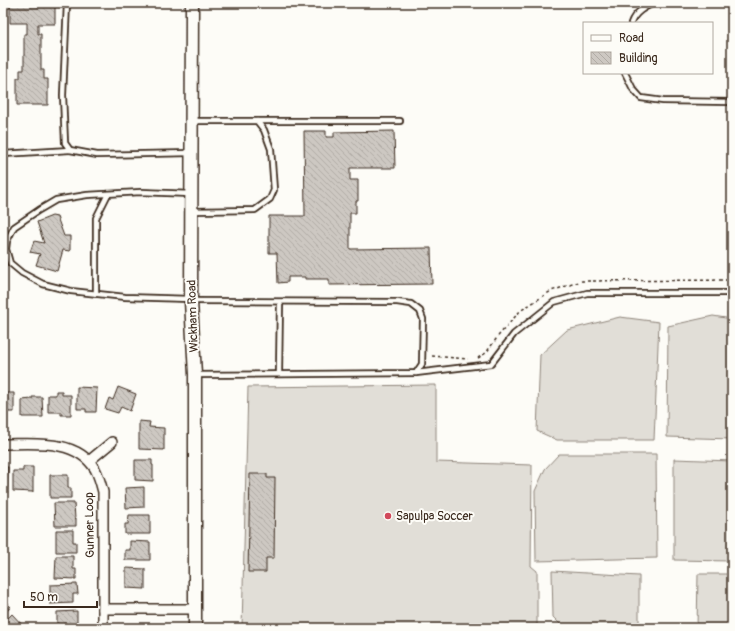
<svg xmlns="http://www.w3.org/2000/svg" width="735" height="631" font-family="Pangolin,sans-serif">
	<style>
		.garden { fill: #e1ded7; stroke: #8e847a }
		.building { fill: url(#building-back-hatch); stroke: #3b2a1e }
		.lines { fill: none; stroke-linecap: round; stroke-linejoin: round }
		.lane-casing { stroke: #3b2a1e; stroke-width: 8 }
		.street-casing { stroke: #3b2a1e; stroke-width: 12 }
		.secondary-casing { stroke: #3b2a1e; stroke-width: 15 }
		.path { stroke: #3b2a1e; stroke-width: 1.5; stroke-dasharray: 3 3; stroke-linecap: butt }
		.lane { stroke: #fdfcf7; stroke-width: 4.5 }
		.street { stroke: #fdfcf7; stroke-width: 9 }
		.secondary { stroke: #fdfcf7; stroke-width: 12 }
		.poi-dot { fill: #d1495b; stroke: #fdfcf7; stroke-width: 1.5 }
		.labels { text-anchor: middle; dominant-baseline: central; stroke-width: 4; stroke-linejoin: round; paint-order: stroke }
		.street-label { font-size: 12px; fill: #3b2a1e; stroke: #fdfcf7 }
		.poi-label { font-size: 12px; fill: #3b2a1e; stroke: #fdfcf7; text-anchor: start }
	</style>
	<defs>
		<pattern id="building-back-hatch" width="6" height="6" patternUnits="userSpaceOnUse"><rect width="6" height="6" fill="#cdc8c2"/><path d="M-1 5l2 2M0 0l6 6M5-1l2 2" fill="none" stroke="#b1aca6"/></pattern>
	</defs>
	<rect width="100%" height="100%" fill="#fdfcf7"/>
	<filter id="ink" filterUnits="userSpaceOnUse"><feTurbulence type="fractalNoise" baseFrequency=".025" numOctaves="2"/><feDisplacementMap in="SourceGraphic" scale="8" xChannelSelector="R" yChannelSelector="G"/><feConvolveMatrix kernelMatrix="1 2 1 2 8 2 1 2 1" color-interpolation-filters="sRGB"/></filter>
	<g filter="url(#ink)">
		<!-- garden -->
		<g class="garden">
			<polygon points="713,316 732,319 732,439 667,437 668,326"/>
			<polygon points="620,317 659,322 654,440 557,440 537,431 540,355 567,330"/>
			<polygon points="436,385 436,462 532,465 531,566 537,571 537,628 242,628 248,387"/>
			<polygon points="559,454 656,454 657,558 536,561 535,491 545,469"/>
			<polygon points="674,459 732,461 732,561 674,560"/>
			<polygon points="552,571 639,576 639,628 564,628 553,617"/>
			<polygon points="698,574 732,574 732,628 697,628"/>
		</g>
		<!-- building -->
		<g class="building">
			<polygon points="10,3 64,3 64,7 55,7 55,24 38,24 38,34 41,34 41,70 44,70 44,79 48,79 48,105 17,105 17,78 20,78 20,70 24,70 24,34 27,34 27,23 10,23"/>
			<polygon points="304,131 326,131 326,137 334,137 334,132 394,131 395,168 350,168 350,180 358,180 358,201 356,201 356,213 350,213 350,249 431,248 432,284 329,285 329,279 305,279 305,277 288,277 288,282 278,283 277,253 269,253 269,216 305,216"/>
			<polygon points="52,216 57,217 64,236 70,236 70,251 63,250 57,271 36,265 40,254 30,252 34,241 44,243 37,222"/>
			<polygon points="77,387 97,388 96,412 86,412 86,409 77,409"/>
			<polygon points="118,387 136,394 130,411 121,407 118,413 105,409 109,398 113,400"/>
			<polygon points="56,391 62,391 62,395 71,395 71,415 61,415 61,412 48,412 48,395 56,395"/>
			<polygon points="3,393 14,393 14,412 5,412 5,418 3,418"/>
			<polygon points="32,397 42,397 43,417 22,417 22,400 32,399"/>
			<polygon points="139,421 150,422 149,427 164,428 164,450 139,449"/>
			<polygon points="135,460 152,460 152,465 153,465 153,481 135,480"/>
			<polygon points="3,467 8,467 7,493 3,493"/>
			<polygon points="23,467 33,467 33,492 13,491 13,471 23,471"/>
			<polygon points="250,474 267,474 267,478 275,478 274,558 266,558 266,572 248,572"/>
			<polygon points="50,475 68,475 68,488 71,488 71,498 50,498"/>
			<polygon points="144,487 144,507 126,508 125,488"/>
			<polygon points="54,503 74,503 75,519 76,518 76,526 55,526"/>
			<polygon points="129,515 150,515 150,534 125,534 125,524 128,524"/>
			<polygon points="56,530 73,530 73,542 76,542 76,552 56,552"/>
			<polygon points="130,541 150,542 150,560 125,560 125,550 130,550"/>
			<polygon points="56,556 73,556 73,569 76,569 76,579 55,578"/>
			<polygon points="126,568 145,569 145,589 126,588"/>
			<polygon points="77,584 78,594 73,594 73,603 50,604 50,585"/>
			<polygon points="3,599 11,607 3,614"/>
			<polygon points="77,611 77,628 57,628 57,612"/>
			<polygon points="12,614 25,628 3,628 3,623"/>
		</g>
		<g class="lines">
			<defs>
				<g id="lane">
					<polyline points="67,3 63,95 65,143 70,150 97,155 191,153"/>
					<path d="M 631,23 C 635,12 645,7 654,3"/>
					<polyline points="625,73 633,89 641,98 663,101 732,102"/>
					<polyline points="257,121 400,121"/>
					<polyline points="3,154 70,150"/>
					<polyline points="192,211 255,210 270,199 274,190 271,149 264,130 257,121 193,121"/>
					<polyline points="96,294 96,218 108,194"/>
					<polyline points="190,299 125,297 71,291 43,284 22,273 10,263 6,249 7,241 14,227 39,210 56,200 87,195 141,192 191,194"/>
					<polyline points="193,301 397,302 411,304 420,311 423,319 422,364 416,373 195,375"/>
					<polyline points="279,373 280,302"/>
					<polyline points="416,373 491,364 514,334 554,302 587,293 732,293"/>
				</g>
				<g id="street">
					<path d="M 3,444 C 33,444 76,438 95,469 C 99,476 101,484 103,492 L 103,628"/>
					<polyline points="89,461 112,442"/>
					<polyline points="103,609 195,609"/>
				</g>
				<polyline id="secondary" points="192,3 191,301 195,375 195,628"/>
			</defs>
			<!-- lane casing -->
			<use href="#lane" class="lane-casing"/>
			<!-- street casing -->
			<use href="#street" class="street-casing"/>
			<!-- secondary casing -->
			<use href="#secondary" class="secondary-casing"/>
			<!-- path -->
			<g class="path">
				<polyline points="432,356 468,359"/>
				<polyline points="478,358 486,353 499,335 520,311 551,291 582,281 732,280"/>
			</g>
			<!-- lane -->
			<use href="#lane" class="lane"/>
			<!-- street -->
			<use href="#street" class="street"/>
			<!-- secondary -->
			<use href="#secondary" class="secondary"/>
		</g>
	</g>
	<!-- markers -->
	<circle class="poi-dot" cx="388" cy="516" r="4"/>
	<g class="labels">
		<!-- street labels -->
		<g class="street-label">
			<text transform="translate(193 316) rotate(-92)">Wickham Road</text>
			<text transform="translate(90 525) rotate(-91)">Gunner Loop</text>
		</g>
		<!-- poi labels -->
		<g class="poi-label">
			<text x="396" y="516">Sapulpa Soccer</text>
		</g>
	</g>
	<!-- margin -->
	<rect width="735" height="631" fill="none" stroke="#fdfcf7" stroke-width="16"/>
	<rect x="8" y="8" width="719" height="615" fill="none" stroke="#3b2a1e" stroke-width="1.5" filter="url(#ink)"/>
	<!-- legend -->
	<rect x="583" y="22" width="130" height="52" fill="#fdfcf7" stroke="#afa8a0"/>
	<rect x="591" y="35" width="20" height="6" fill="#fdfcf7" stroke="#afa8a0"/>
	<text x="619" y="42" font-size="12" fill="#3b2a1e">Road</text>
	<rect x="591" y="52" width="20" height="12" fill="url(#building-back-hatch)" stroke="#afa8a0"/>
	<text x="619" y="62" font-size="12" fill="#3b2a1e">Building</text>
	<!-- scale -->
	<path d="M24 601v6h73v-6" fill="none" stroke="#3b2a1e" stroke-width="2"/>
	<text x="30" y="601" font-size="12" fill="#3b2a1e" stroke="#fdfcf7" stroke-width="3" paint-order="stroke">50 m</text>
</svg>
